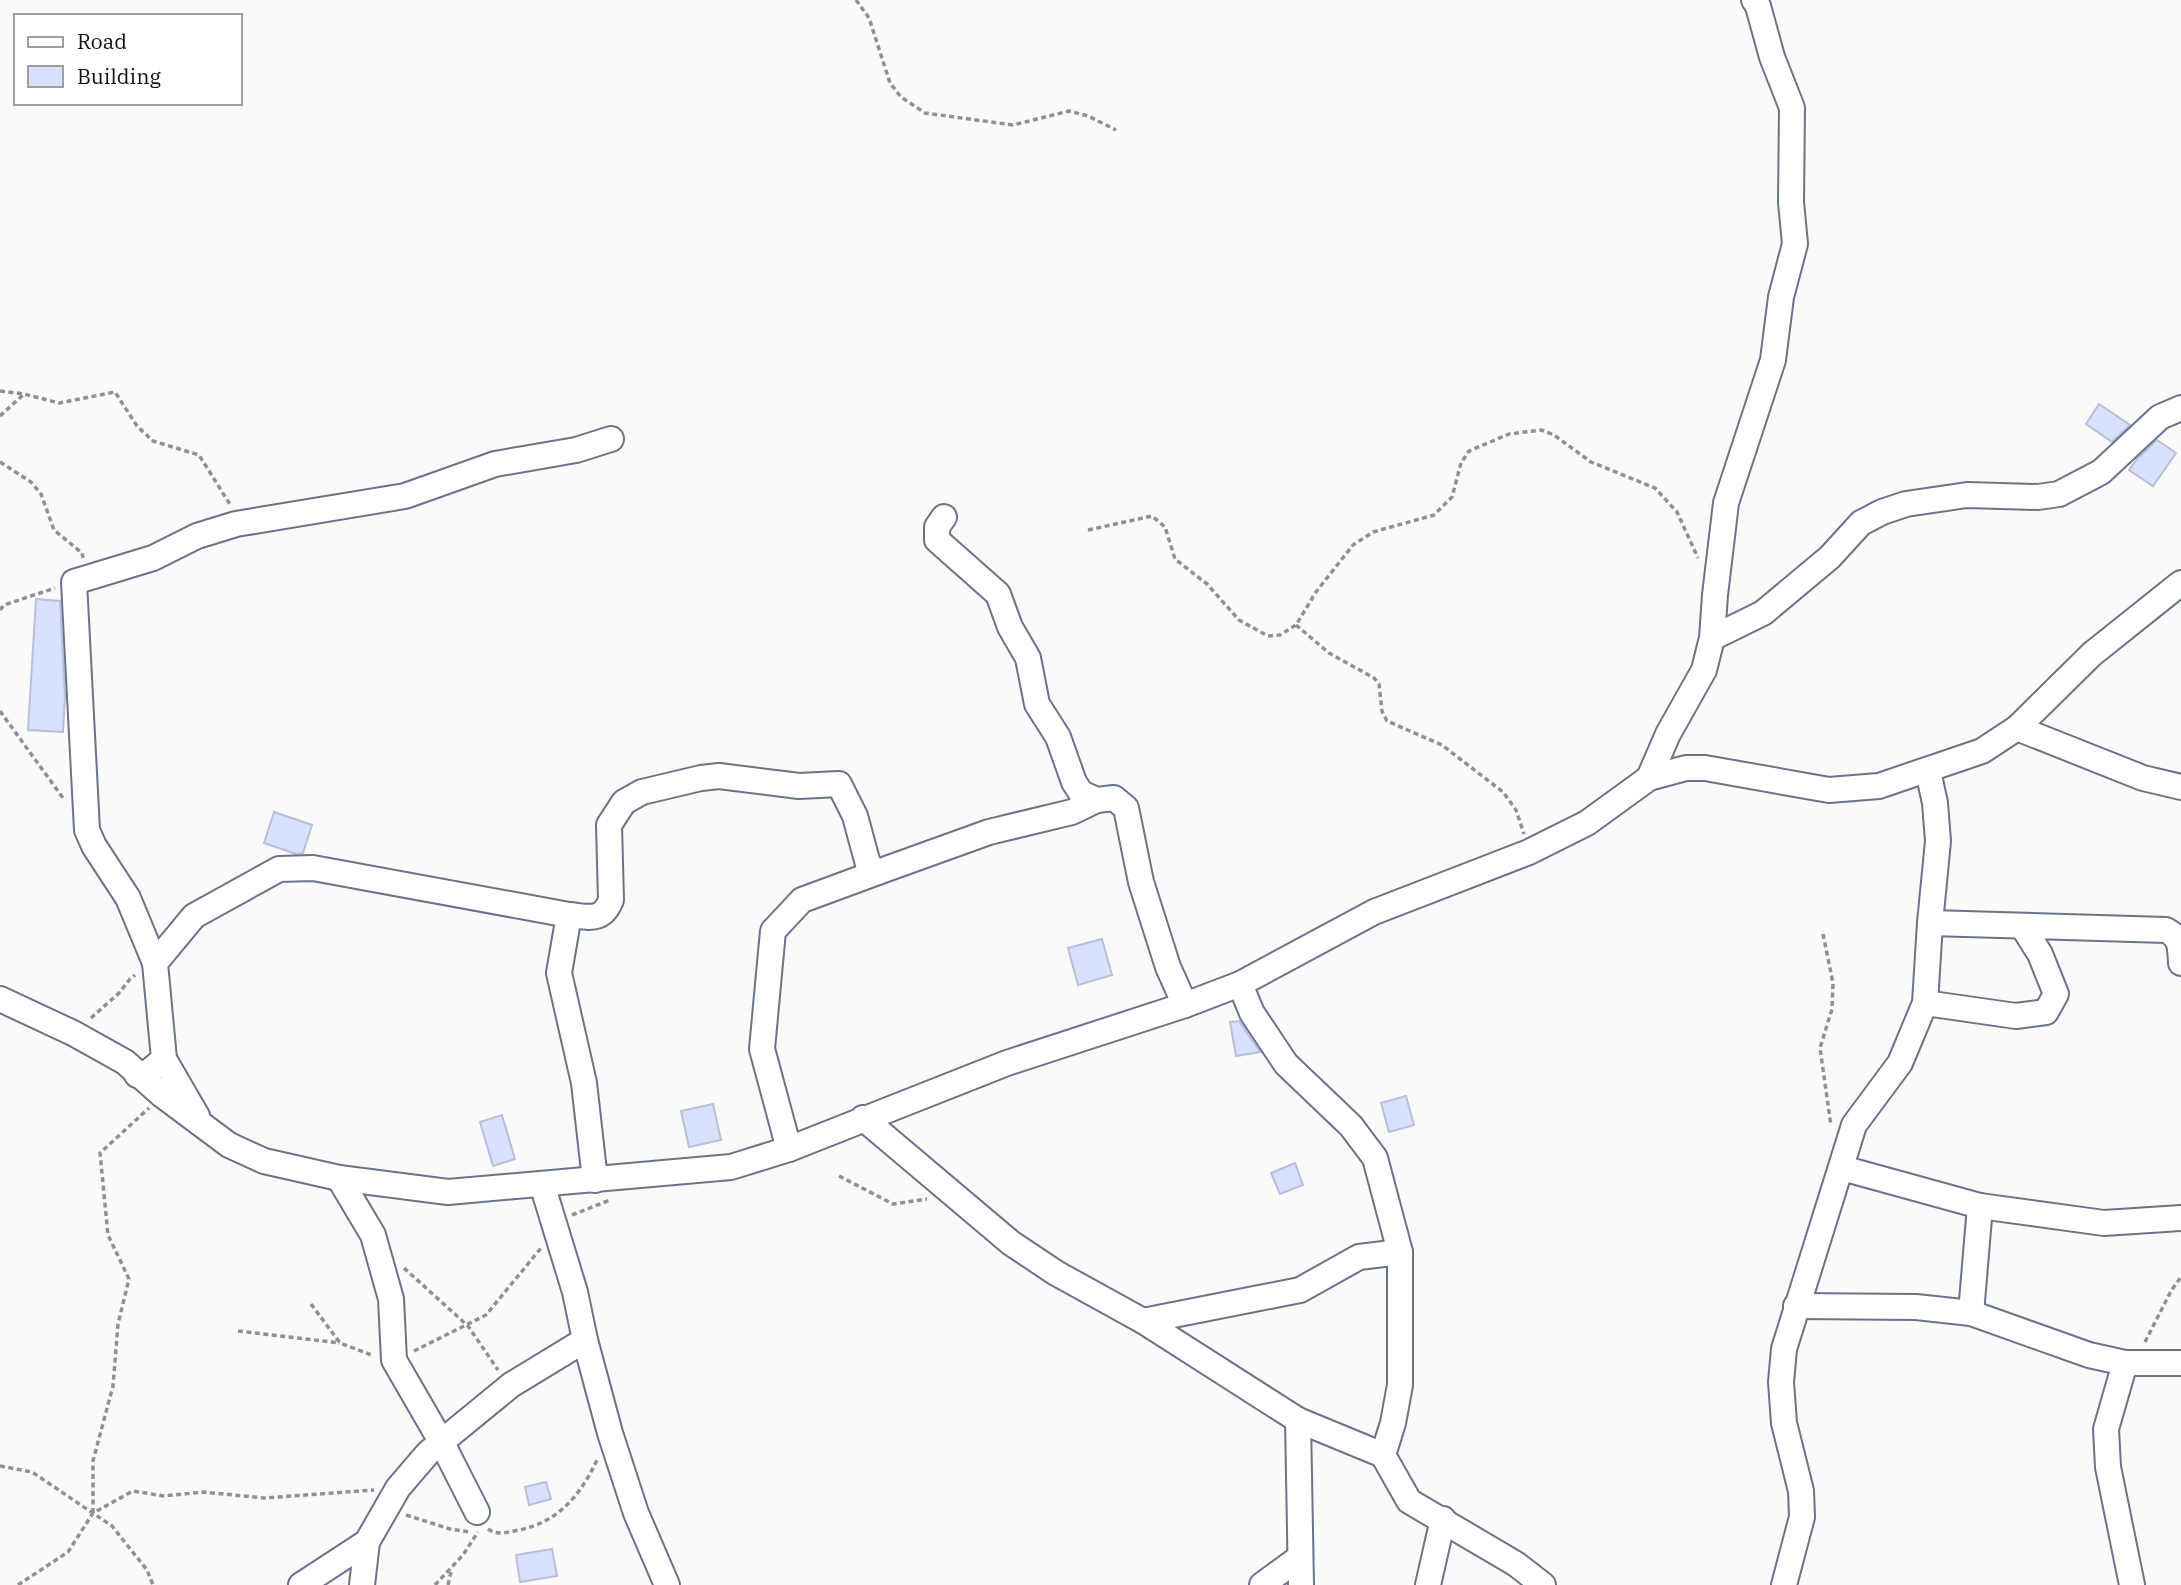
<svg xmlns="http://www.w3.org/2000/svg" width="2181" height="1585" font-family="'IBM Plex Serif',serif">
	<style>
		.building { fill: #d9e1fc; stroke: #b7bfd9; stroke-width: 2 }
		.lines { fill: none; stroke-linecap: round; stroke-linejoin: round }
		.minor-casing { stroke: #6b728a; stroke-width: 28 }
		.path { stroke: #8f9094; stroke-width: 3.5; stroke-dasharray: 5 3.5; stroke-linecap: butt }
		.minor { stroke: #fff; stroke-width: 24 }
	</style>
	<rect width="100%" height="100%" fill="#fafafa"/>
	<!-- building -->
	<g class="building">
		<polygon points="2099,404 2130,425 2112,442 2086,424"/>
		<polygon points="2157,440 2176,453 2153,486 2129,470 2137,459"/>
		<polygon points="36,599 60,601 65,697 63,732 28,730"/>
		<polygon points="274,812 312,825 303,853 296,854 264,843"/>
		<polygon points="1102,939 1112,975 1078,985 1068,948"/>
		<polygon points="1239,1021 1260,1052 1236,1056 1230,1022"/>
		<polygon points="1406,1096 1414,1125 1389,1132 1381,1103"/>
		<polygon points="713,1104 721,1140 689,1147 681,1111"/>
		<polygon points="502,1115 515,1159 493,1166 480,1122"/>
		<polygon points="1295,1163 1303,1185 1280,1194 1271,1173"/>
		<polygon points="546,1482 551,1499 529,1505 525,1487"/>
		<polygon points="552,1549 557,1576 520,1582 516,1555"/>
	</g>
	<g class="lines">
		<defs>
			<g id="minor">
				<polyline points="944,517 937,527 937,540 998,594 1010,627 1028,658 1037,704 1058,737 1074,782 1081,793 1097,800 1114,798 1126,808 1141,882 1168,967 1185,1005"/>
				<polyline points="1712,638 1763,613 1830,557 1861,523 1882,512 1906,504 1967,495 2038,497 2059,494 2101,472 2160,417 2181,408"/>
				<polyline points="2017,728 2143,778 2181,787"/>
				<polyline points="1649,778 1668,734 1704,670 1712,638 1715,595 1726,503 1773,360 1781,297 1795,244 1791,202 1792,108 1772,57 1758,6 1754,0"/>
				<polyline points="569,915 559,973 584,1083 595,1180"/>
				<path d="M 1930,923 L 2166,930 C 2181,938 2180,946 2181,963"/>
				<polyline points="155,963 128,898 94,846 87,830 74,582 153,558 197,536 236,524 405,496 495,464 576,450 611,439"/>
				<polyline points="1240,984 1252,1013 1286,1064 1351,1126 1375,1158 1400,1252 1400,1385 1393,1423 1383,1455"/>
				<polyline points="0,999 73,1033 125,1062 162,1095 229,1145 264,1161 339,1178 448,1192 731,1167 789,1149 1007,1063 1185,1005 1240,984 1374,912 1529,852 1587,823 1649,778 1686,768 1705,768 1829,790 1879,786 1982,751 2017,728 2092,654 2181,583"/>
				<polyline points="1925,1003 2016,1016 2046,1012 2056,994 2040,954 2023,927"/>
				<polyline points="164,1059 197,1116"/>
				<path d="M 137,1075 L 147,1073 L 164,1059 L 155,963 L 194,916 L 279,869 L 313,868 L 569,915 C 590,917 602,922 611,900 L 609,825 L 624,802 L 642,792 L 701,778 L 719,776 L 799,786 L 839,784 L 855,816 L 868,864 L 878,872 L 989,832 L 1072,812 L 1097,800"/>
				<polyline points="863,1118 1011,1243 1056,1273 1143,1321 1298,1420 1383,1455 1409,1501 1516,1564 1543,1585"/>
				<polyline points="789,1149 762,1049 773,931 802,900 878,872"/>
				<polyline points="1842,1168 1980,1206 2104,1223 2181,1218"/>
				<polyline points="339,1178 373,1235 391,1299 394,1360 442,1443 477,1512"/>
				<polyline points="542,1184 575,1292 585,1340 610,1433 636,1513 667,1585"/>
				<polyline points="1796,1306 1916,1307 1971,1313 2089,1355 2125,1363 2181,1363"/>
				<polyline points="1971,1313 1980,1206"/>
				<polyline points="1143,1321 1300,1290 1359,1257 1400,1252"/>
				<polyline points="2125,1363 2106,1429 2108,1467 2132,1585"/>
				<polyline points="1298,1420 1301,1585"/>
				<polyline points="301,1585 367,1542 398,1488 428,1453 511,1385 585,1340"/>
				<polyline points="362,1585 367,1542"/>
				<polyline points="1262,1585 1299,1558"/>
				<polyline points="1428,1585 1443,1519"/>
				<polyline points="1784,1585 1802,1517 1801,1491 1784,1423 1781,1382 1784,1349 1854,1125 1900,1063 1925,1003 1930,923 1938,841 1935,803 1928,771"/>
			</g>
		</defs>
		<!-- minor casing -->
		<use href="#minor" class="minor-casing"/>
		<!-- path -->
		<g class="path">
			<polyline points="856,0 869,18 890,83 901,97 925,113 1013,125 1069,111 1088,116 1116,130"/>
			<polyline points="0,391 24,394 59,403 115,392 137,426 153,441 199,455 231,506"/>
			<polyline points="0,416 24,394"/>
			<polyline points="0,462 31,482 41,494 54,530 82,553 83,558"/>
			<polyline points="1088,530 1152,516 1165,527 1175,559 1207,584 1239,620 1268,636 1280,635 1296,625 1316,592 1353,545 1373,532 1434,515 1452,497 1461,463 1469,451 1509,434 1541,430 1554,435 1591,462 1655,488 1677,512 1698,558"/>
			<polyline points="0,610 4,605 55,588"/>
			<polyline points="1296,625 1329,653 1374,678 1379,684 1382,711 1387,721 1442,745 1503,792 1516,810 1524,834"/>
			<polyline points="0,711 63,798"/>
			<polyline points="1823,934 1833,983 1832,1009 1820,1048 1831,1126"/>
			<polyline points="91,1018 119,993 130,979 135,975"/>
			<polyline points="839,1176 893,1204 927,1199"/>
			<polyline points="572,1215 610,1200"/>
			<polyline points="404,1268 468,1326 498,1370"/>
			<polyline points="311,1304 340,1343 374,1356"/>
			<polyline points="238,1331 340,1343"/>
			<polyline points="2145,1342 2171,1291 2181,1277"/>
			<polyline points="414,1351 486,1315 541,1248"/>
			<polyline points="0,1466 32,1472 112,1526 147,1570 153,1585"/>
			<polyline points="93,1513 93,1461 113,1386 118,1324 129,1279 108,1235 100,1153 149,1108"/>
			<polyline points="406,1515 450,1529 469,1532"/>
			<path d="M 488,1529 C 498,1536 507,1532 519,1530 C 558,1522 580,1496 597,1460"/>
			<polyline points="18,1585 68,1552 93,1513 133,1491 164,1496 203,1492 264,1498 374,1490"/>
			<polyline points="435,1585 463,1555 478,1532"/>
			<polyline points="448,1585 451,1572"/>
		</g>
		<!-- minor -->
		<use href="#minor" class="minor"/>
	</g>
	<!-- legend -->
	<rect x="14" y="14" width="228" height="91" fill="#ffffff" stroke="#9e9fa3" stroke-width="2"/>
	<rect x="28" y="37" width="35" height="10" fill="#ffffff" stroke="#9e9fa3" stroke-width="2"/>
	<text x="77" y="49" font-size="21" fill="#0d1019">Road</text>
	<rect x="28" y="66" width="35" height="21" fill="#d9e1fc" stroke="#9e9fa3" stroke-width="2"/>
	<text x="77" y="84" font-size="21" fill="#0d1019">Building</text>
</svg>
